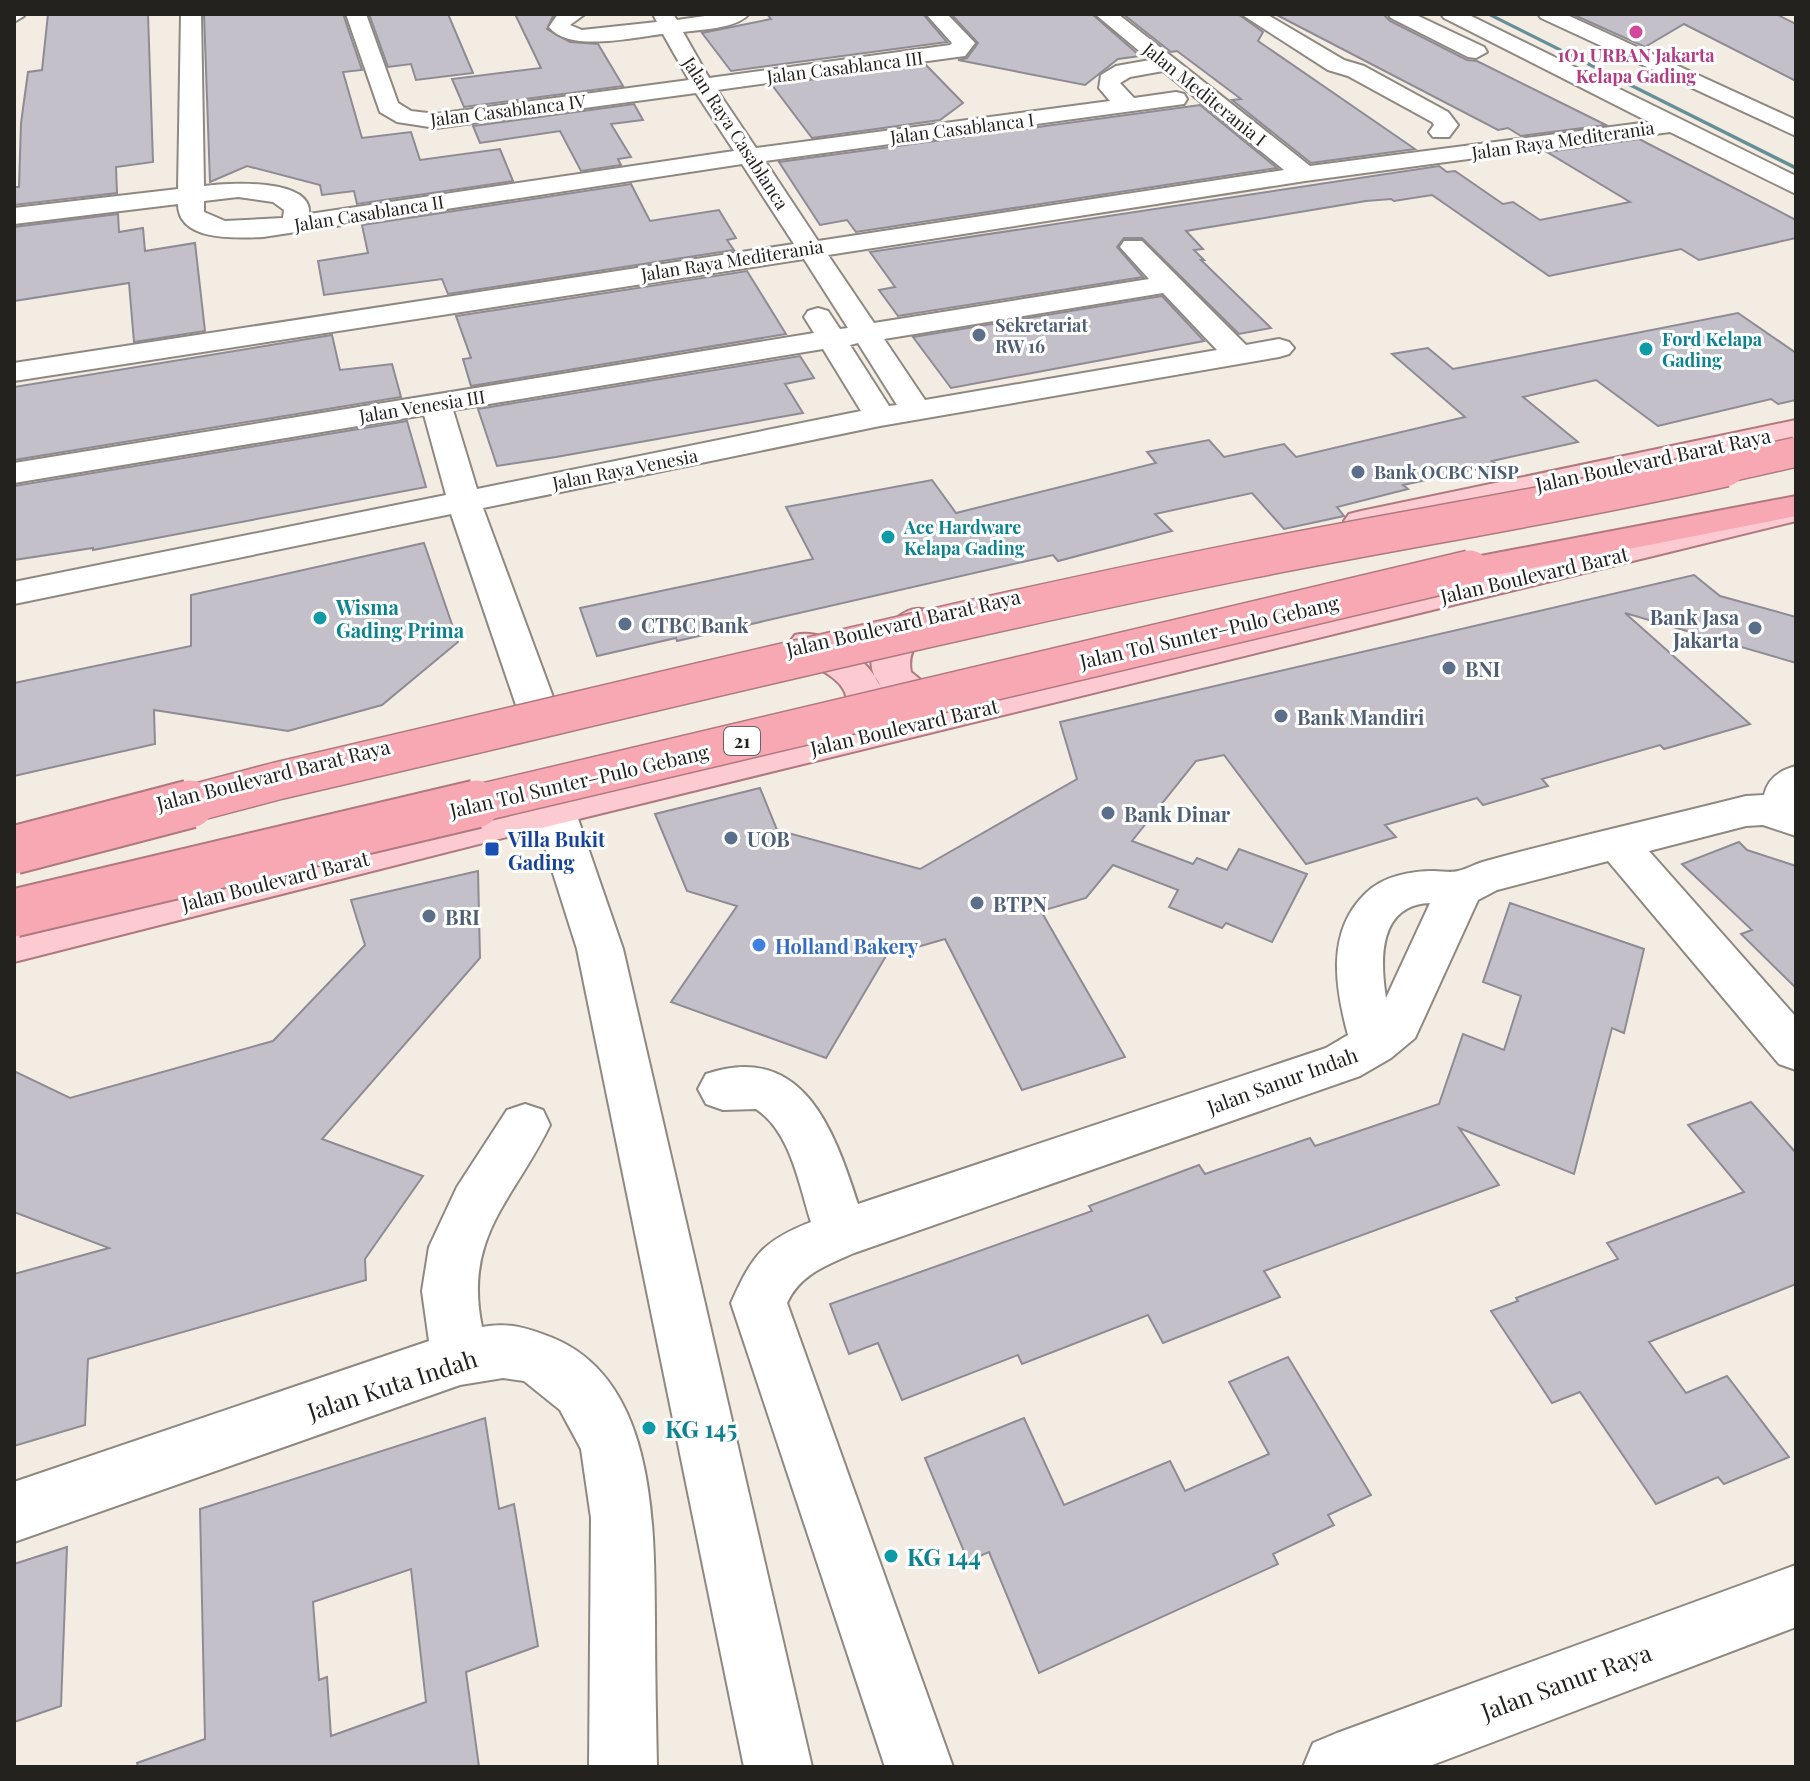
<svg xmlns="http://www.w3.org/2000/svg" width="1810" height="1781" font-family="'Playfair Display',serif">
	<style>
		.lines { fill: none; stroke-linecap: round; stroke-linejoin: round }
		.stream { fill: #668e97; fill-rule: evenodd }
		.building { fill: #c3c0ca; stroke: #8e8b94; stroke-width: 2; fill-rule: evenodd }
		.minor-casing { stroke: #8e8880; stroke-width: 4 }
		.major-casing { stroke: #ae797f; stroke-width: 4 }
		.highway-casing { stroke: #ae797f; stroke-width: 4 }
		.minor { fill: #fff; fill-rule: evenodd }
		.major { fill: #fbcbd1; fill-rule: evenodd }
		.highway { fill: #f8a8b3; fill-rule: evenodd }
		.highway-bridge-far2-casing { stroke: #ae797f; stroke-width: 32; stroke-linecap: butt }
		.highway-bridge-far1-casing { stroke: #ae797f; stroke-width: 40; stroke-linecap: butt }
		.highway-bridge-casing { stroke: #ae797f; stroke-width: 51; stroke-linecap: butt }
		.highway-bridge-far2 { stroke: #f8a8b3; stroke-width: 29 }
		.highway-bridge-far1 { stroke: #f8a8b3; stroke-width: 37 }
		.highway-bridge { stroke: #f8a8b3; stroke-width: 47 }
		.hotel-dot { fill: #d1479c; stroke: #fff; stroke-width: 3 }
		.service-dot { fill: #5c6f8a; stroke: #fff; stroke-width: 3 }
		.culture-dot { fill: #0f9aa8; stroke: #fff; stroke-width: 3 }
		.transit-dot { fill: #1a4fb4; stroke: #fff; stroke-width: 3 }
		.shop-dot { fill: #3f7fe0; stroke: #fff; stroke-width: 3 }
		.labels { text-anchor: middle; dominant-baseline: central; stroke-width: 6; stroke-linejoin: round; paint-order: stroke }
		.far-hotel-label { font-size: 18px; font-weight: bold; fill: #b23c85; stroke: #fff }
		.far-street-label { font-size: 18px; fill: #24221f; stroke: #fff }
		.far-service-label { font-size: 18px; font-weight: bold; fill: #4e5e75; stroke: #fff; text-anchor: start }
		.far-culture-label { font-size: 18px; font-weight: bold; fill: #0d838f; stroke: #fff; text-anchor: start }
		.shield { fill: #fff; stroke: #666462; stroke-width: 2 }
		.shield-label { font-size: 18px; font-weight: bold; fill: #24221f }
		.street-label { font-size: 20px; fill: #24221f; stroke: #fff }
		.culture-label { font-size: 20px; font-weight: bold; fill: #0d838f; stroke: #fff; text-anchor: start }
		.service-label { font-size: 20px; font-weight: bold; fill: #4e5e75; stroke: #fff; text-anchor: start }
		.transit-label { font-size: 20px; font-weight: bold; fill: #164399; stroke: #fff; text-anchor: start }
		.shop-label { font-size: 20px; font-weight: bold; fill: #366cbe; stroke: #fff; text-anchor: start }
		.near-street-label { font-size: 24px; fill: #24221f; stroke: #fff }
		.near-culture-label { font-size: 24px; font-weight: bold; fill: #0d838f; stroke: #fff; text-anchor: start }
	</style>
	<rect width="100%" height="100%" fill="#f2ece3"/>
	<g class="lines">
		<!-- stream -->
		<polygon class="stream" points="1485,14 1492,14 1796,166 1796,170"/>
	</g>
	<!-- building -->
	<g class="building">
		<polygon points="48,14 148,14 153,162 116,167 117,193 14,205 14,187 19,187 21,123 28,72 42,70"/>
		<polygon points="204,14 343,14 362,70 343,72 362,138 411,132 420,160 500,149 513,181 357,204 354,191 322,195 320,185 247,166 210,182"/>
		<polygon points="369,14 448,14 473,73 416,80 411,64 388,67"/>
		<polygon points="515,14 554,14 547,29 570,42 598,44 623,86 464,107 452,79 541,68"/>
		<polygon points="767,14 923,14 947,42 731,71 702,33 771,19"/>
		<polygon points="951,14 1092,14 1140,56 1118,59 1085,85 958,60 967,58 978,43"/>
		<polygon points="1123,14 1238,14 1263,32 1258,41 1415,149 1311,163 1232,100 1241,99 1177,51 1171,52"/>
		<polygon points="1275,14 1383,14 1390,21 1467,60 1477,61 1606,125 1521,136 1508,128 1498,130"/>
		<polygon points="1572,14 1776,14 1796,24 1796,81 1684,24 1645,47"/>
		<polygon points="925,64 963,103 940,120 812,138 772,85"/>
		<polygon points="634,104 643,120 611,124 631,157 618,159 621,165 581,171 560,131 480,143 473,126"/>
		<polygon points="1200,105 1277,168 856,232 847,220 820,225 779,162"/>
		<polygon points="1639,139 1796,220 1796,238 1699,260 1681,249 1549,276 1432,195 1394,201 1391,199 1366,201 1186,231 1203,249 1194,250 1204,260 1201,260 1271,328 1239,334 1142,238 1124,238 1117,247 1143,277 898,316 879,290 895,287 870,252 1439,166 1447,172 1455,171 1503,204 1513,202 1540,220 1630,202 1547,152"/>
		<polygon points="631,184 650,221 719,210 736,238 727,240 734,250 448,294 442,279 324,295 318,261 368,253 362,225"/>
		<polygon points="118,214 119,232 143,228 145,251 195,243 205,331 134,342 129,283 14,301 14,227"/>
		<polygon points="747,271 786,334 471,386 463,359 471,358 456,316"/>
		<polygon points="1162,296 1204,341 951,388 913,337"/>
		<polygon points="1738,313 1796,353 1796,400 1778,404 1771,399 1658,426 1596,380 1523,397 1578,442 1492,461 1497,465 1403,485 1408,489 1337,507 1344,516 1284,529 1252,493 1155,514 1172,531 1058,561 1053,555 677,641 676,638 597,656 580,608 813,559 786,507 932,480 956,513 1156,463 1147,452 1209,440 1224,457 1284,444 1296,457 1465,417 1392,354 1428,348 1453,369"/>
		<polygon points="332,335 340,370 392,364 401,397 14,460 14,387"/>
		<polygon points="800,356 814,378 785,384 803,413 556,457 497,466 478,409"/>
		<polygon points="407,421 426,487 93,550 93,548 14,560 14,486"/>
		<polygon points="424,543 458,642 382,705 288,731 154,710 155,744 14,776 14,683 191,646 191,595"/>
		<polygon points="1694,575 1720,596 1796,617 1796,663 1625,613 1750,724 1664,749 1660,745 1542,779 1548,786 1483,805 1477,798 1385,825 1396,837 1306,864 1224,755 1196,761 1132,841 1193,864 1197,858 1227,870 1239,849 1307,874 1272,942 1226,923 1222,928 1169,907 1178,890 1113,865 1086,898 1041,911 1125,1057 1022,1090 945,939 886,956 826,1058 671,1002 737,906 687,891 655,814 760,788 777,830 920,869 1077,779 1060,722"/>
		<polygon points="1739,842 1747,850 1796,866 1796,988 1741,934 1752,930 1682,864"/>
		<polygon points="478,871 480,958 322,1139 423,1176 365,1259 366,1280 88,1359 85,1425 14,1446 14,1274 109,1248 14,1212 14,1071 70,1098 273,1041 365,945 351,900"/>
		<polygon points="1510,903 1644,949 1624,1033 1612,1028 1574,1174 1459,1128 1499,1185 1264,1271 1280,1297 1163,1343 1148,1315 1022,1364 1018,1355 902,1400 878,1343 849,1354 830,1304 1092,1211 1089,1206 1199,1165 1205,1174 1310,1138 1315,1146 1439,1104 1463,1034 1504,1050 1521,996 1483,982"/>
		<polygon points="1751,1102 1796,1153 1796,1284 1649,1342 1686,1393 1727,1376 1789,1457 1724,1484 1718,1477 1656,1504 1580,1392 1552,1403 1491,1311 1518,1301 1516,1298 1618,1259 1607,1243 1744,1192 1688,1125"/>
		<polygon points="1288,1357 1371,1495 1328,1515 1334,1525 1273,1554 1278,1564 1039,1673 989,1552 968,1561 925,1458 1024,1418 1064,1505 1170,1461 1185,1491 1269,1454 1229,1382"/>
		<path d="M 485,1418 L 499,1509 L 514,1504 L 538,1646 L 466,1672 L 479,1767 L 138,1767 L 137,1763 L 205,1739 L 200,1509 ZM 411,1569 L 426,1702 L 331,1736 L 327,1677 L 319,1680 L 313,1602 Z"/>
		<polygon points="67,1547 61,1706 14,1722 14,1564"/>
	</g>
	<g class="lines">
		<defs>
			<g id="minor">
				<polygon points="14,14 24,14 24,16 14,22"/>
				<path d="M 181,14 L 201,14 L 204,186 C 225,183 313,177 309,214 L 734,151 L 696,93 L 436,128 L 397,122 L 380,112 L 346,14 L 366,14 L 398,103 L 411,111 L 436,114 L 689,80 L 663,34 C 634,37 569,53 549,27 L 558,14 L 585,14 L 570,25 L 582,30 L 657,22 L 653,14 L 673,14 L 677,20 L 719,14 L 749,14 C 735,29 704,29 683,32 L 709,78 L 950,45 L 952,43 L 926,14 L 947,14 L 975,43 L 965,56 L 957,57 L 717,90 L 756,148 L 1110,101 L 1099,88 L 1101,75 L 1116,66 L 1150,60 L 1095,14 L 1118,14 L 1310,166 L 1649,122 L 1444,18 L 1441,14 L 1467,14 L 1796,176 L 1796,194 L 1670,132 L 1305,181 L 828,255 L 874,323 L 1149,279 L 1120,247 L 1124,241 L 1142,241 L 1246,345 L 1279,339 L 1289,342 L 1294,348 L 1289,354 L 1279,357 L 880,426 L 483,508 L 557,708 L 551,717 L 537,721 L 523,717 L 517,708 L 451,514 L 14,604 L 14,582 L 446,495 L 424,415 L 14,483 L 14,463 L 814,333 L 804,317 L 808,311 L 818,308 L 828,311 L 840,329 L 848,328 L 804,259 L 14,381 L 14,363 L 794,244 L 742,164 L 263,237 C 237,238 178,242 178,204 L 14,224 L 14,208 L 178,189 ZM 1163,71 L 1284,170 L 818,241 L 765,161 L 1184,104 L 1187,99 L 1184,94 L 1176,92 L 1134,98 L 1120,83 L 1130,77 ZM 238,197 L 273,202 L 284,210 L 283,218 L 225,221 L 204,212 L 204,201 ZM 1163,293 L 1217,350 L 925,400 L 884,339 ZM 858,343 L 897,405 L 889,406 L 850,345 ZM 823,349 L 861,411 L 477,489 L 453,410 Z"/>
				<polygon points="1241,14 1266,14 1344,60 1364,66 1448,112 1458,125 1449,137 1433,137 1429,132 1434,125 1432,122 1348,76 1328,70"/>
				<polygon points="1388,14 1414,14 1484,47 1487,52 1476,58 1468,57 1391,18"/>
				<polygon points="1538,14 1565,14 1796,120 1796,136 1541,18"/>
				<path d="M 1796,766 L 1796,836 L 1763,825 L 1746,826 L 1649,851 L 1796,1017 L 1796,1070 L 1779,1064 L 1608,861 L 1497,890 L 1478,900 L 1415,1038 L 1391,1058 L 1360,1076 L 854,1253 C 827,1265 800,1274 787,1303 L 953,1767 L 885,1767 L 731,1303 C 752,1256 762,1241 811,1222 C 799,1185 791,1132 756,1109 L 723,1110 L 706,1104 L 698,1089 L 706,1074 C 803,1041 834,1130 858,1204 L 1326,1048 L 1348,1035 C 1335,987 1326,931 1366,893 C 1383,876 1411,871 1434,871 C 1441,871 1451,873 1458,871 C 1467,869 1477,863 1486,861 C 1573,837 1659,818 1746,796 L 1764,795 C 1768,778 1780,770 1796,766 ZM 1430,903 L 1386,998 C 1380,960 1378,905 1430,903 Z"/>
				<polygon points="554,795 569,800 575,810 623,949 812,1767 744,1767 577,949 533,810 539,800"/>
				<path d="M 525,1104 L 543,1110 L 550,1125 C 514,1200 463,1235 482,1327 C 509,1322 528,1328 553,1338 C 657,1381 654,1527 655,1620 C 655,1669 656,1718 657,1767 L 589,1767 L 591,1518 L 581,1449 L 560,1410 L 524,1381 L 503,1378 L 460,1385 L 14,1542 L 14,1482 L 429,1341 L 422,1291 L 429,1247 L 457,1187 L 507,1110 Z"/>
				<polygon points="1796,1565 1796,1627 1427,1767 1303,1767 1313,1743 1337,1733"/>
			</g>
			<g id="major">
				<polygon points="1796,420 1796,438 1361,531 1349,528 1344,521 1349,514 1361,511"/>
				<path d="M 1796,501 L 1796,521 L 554,825 L 14,962 L 14,928 L 842,727 C 864,672 811,677 789,643 L 795,635 C 831,625 896,677 885,717 L 912,710 C 896,702 879,690 873,672 C 865,650 889,619 908,611 C 916,607 923,609 932,611 L 937,619 C 924,639 906,646 911,672 L 932,689 L 956,700 Z"/>
			</g>
			<polygon id="highway" points="1796,496 1796,516 1470,580 1458,576 1452,569 1458,562 1470,558"/>
		</defs>
		<!-- minor casing -->
		<use href="#minor" class="minor-casing"/>
		<!-- major casing -->
		<use href="#major" class="major-casing"/>
		<!-- highway casing -->
		<use href="#highway" class="highway-casing"/>
		<!-- minor -->
		<use href="#minor" class="minor"/>
		<!-- major -->
		<use href="#major" class="major"/>
		<!-- highway -->
		<use href="#highway" class="highway"/>
		<defs>
			<polyline id="highway-bridge-far2" points="1716,470 1796,452"/>
			<g id="highway-bridge-far1">
				<path d="M 182,806 L 277,781 C 598,707 919,626 1243,561 C 1403,529 1565,504 1725,468"/>
				<polyline points="467,806 1470,569"/>
			</g>
			<g id="highway-bridge">
				<polyline points="14,850 190,804"/>
				<polyline points="14,913 476,804"/>
			</g>
		</defs>
		<!-- highway-bridge-far2 casing -->
		<use href="#highway-bridge-far2" class="highway-bridge-far2-casing"/>
		<!-- highway-bridge-far1 casing -->
		<use href="#highway-bridge-far1" class="highway-bridge-far1-casing"/>
		<!-- highway-bridge casing -->
		<use href="#highway-bridge" class="highway-bridge-casing"/>
		<!-- highway-bridge-far2 -->
		<use href="#highway-bridge-far2" class="highway-bridge-far2"/>
		<!-- highway-bridge-far1 -->
		<use href="#highway-bridge-far1" class="highway-bridge-far1"/>
		<!-- highway-bridge -->
		<use href="#highway-bridge" class="highway-bridge"/>
	</g>
	<!-- markers -->
	<circle class="hotel-dot" cx="1636" cy="32" r="8"/>
	<g class="service-dot">
		<circle cx="979" cy="335" r="8"/>
		<circle cx="1358" cy="472" r="8"/>
		<circle cx="625" cy="624" r="8"/>
		<circle cx="1755" cy="628" r="8"/>
		<circle cx="1449" cy="668" r="8"/>
		<circle cx="1281" cy="716" r="8"/>
		<circle cx="1108" cy="813" r="8"/>
		<circle cx="731" cy="838" r="8"/>
		<circle cx="977" cy="903" r="8"/>
		<circle cx="429" cy="916" r="8"/>
	</g>
	<g class="culture-dot">
		<circle cx="1646" cy="349" r="8"/>
		<circle cx="888" cy="537" r="8"/>
		<circle cx="320" cy="618" r="8"/>
		<circle cx="649" cy="1428" r="8"/>
		<circle cx="891" cy="1556" r="8"/>
	</g>
	<rect class="transit-dot" x="484" y="841" width="16" height="16" rx="4"/>
	<circle class="shop-dot" cx="759" cy="945" r="8"/>
	<g class="labels">
		<!-- far-hotel labels -->
		<g class="far-hotel-label">
			<text x="1636" y="55">1O1 URBAN Jakarta<tspan x="1636" dy="21">Kelapa Gading</tspan></text>
		</g>
		<!-- far-street labels -->
		<g class="far-street-label">
			<text transform="translate(845 67) rotate(-7)">Jalan Casablanca III</text>
			<text transform="translate(1205 94) rotate(39)">Jalan Mediterania I</text>
			<text transform="translate(508 110) rotate(-7)">Jalan Casablanca IV</text>
			<text transform="translate(962 128) rotate(-7)">Jalan Casablanca I</text>
			<text transform="translate(736 133) rotate(57)">Jalan Raya Casablanca</text>
			<text transform="translate(1563 140) rotate(-8)">Jalan Raya Mediterania</text>
			<text transform="translate(369 213) rotate(-9)">Jalan Casablanca II</text>
			<text transform="translate(732 260) rotate(-9)">Jalan Raya Mediterania</text>
			<text transform="translate(422 406) rotate(-9)">Jalan Venesia III</text>
			<text transform="translate(625 469) rotate(-11)">Jalan Raya Venesia</text>
		</g>
		<!-- far-service labels -->
		<g class="far-service-label">
			<text x="995" y="325">Sekretariat<tspan x="995" dy="21">RW 16</tspan></text>
			<text x="1374" y="472">Bank OCBC NISP</text>
		</g>
		<!-- far-culture labels -->
		<g class="far-culture-label">
			<text x="1662" y="339">Ford Kelapa<tspan x="1662" dy="21">Gading</tspan></text>
			<text x="904" y="527">Ace Hardware<tspan x="904" dy="21">Kelapa Gading</tspan></text>
		</g>
		<!-- shield labels -->
		<rect class="shield" x="724" y="727" width="36" height="28" rx="6"/>
		<g class="shield-label">
			<text x="742" y="741">21</text>
		</g>
		<!-- street labels -->
		<g class="street-label">
			<text transform="translate(1653 459) rotate(-12)">Jalan Boulevard Barat Raya</text>
			<text transform="translate(1534 574) rotate(-13)">Jalan Boulevard Barat</text>
			<text transform="translate(903 622) rotate(-13)">Jalan Boulevard Barat Raya</text>
			<text transform="translate(1209 631) rotate(-13)">Jalan Tol Sunter–Pulo Gebang</text>
			<text transform="translate(904 726) rotate(-13)">Jalan Boulevard Barat</text>
			<text transform="translate(273 774) rotate(-14)">Jalan Boulevard Barat Raya</text>
			<text transform="translate(579 780) rotate(-13)">Jalan Tol Sunter–Pulo Gebang</text>
			<text transform="translate(275 880) rotate(-14)">Jalan Boulevard Barat</text>
			<text transform="translate(1282 1080) rotate(-20)">Jalan Sanur Indah</text>
		</g>
		<!-- culture labels -->
		<g class="culture-label">
			<text x="336" y="606">Wisma<tspan x="336" dy="23">Gading Prima</tspan></text>
		</g>
		<!-- service labels -->
		<g class="service-label">
			<text x="1739" y="616" text-anchor="end">Bank Jasa<tspan x="1739" dy="23">Jakarta</tspan></text>
			<text x="641" y="624">CTBC Bank</text>
			<text x="1465" y="668">BNI</text>
			<text x="1297" y="716">Bank Mandiri</text>
			<text x="1124" y="813">Bank Dinar</text>
			<text x="747" y="838">UOB</text>
			<text x="993" y="903">BTPN</text>
			<text x="445" y="916">BRI</text>
		</g>
		<!-- transit labels -->
		<g class="transit-label">
			<text x="508" y="838">Villa Bukit<tspan x="508" dy="23">Gading</tspan></text>
		</g>
		<!-- shop labels -->
		<g class="shop-label">
			<text x="775" y="945">Holland Bakery</text>
		</g>
		<!-- near-street labels -->
		<g class="near-street-label">
			<text transform="translate(392 1384) rotate(-18)">Jalan Kuta Indah</text>
			<text transform="translate(1566 1681) rotate(-20)">Jalan Sanur Raya</text>
		</g>
		<!-- near-culture labels -->
		<g class="near-culture-label">
			<text x="665" y="1428">KG 145</text>
			<text x="907" y="1556">KG 144</text>
		</g>
	</g>
	<!-- border -->
	<rect width="1810" height="1781" fill="none" stroke="#24221f" stroke-width="32"/>
</svg>
